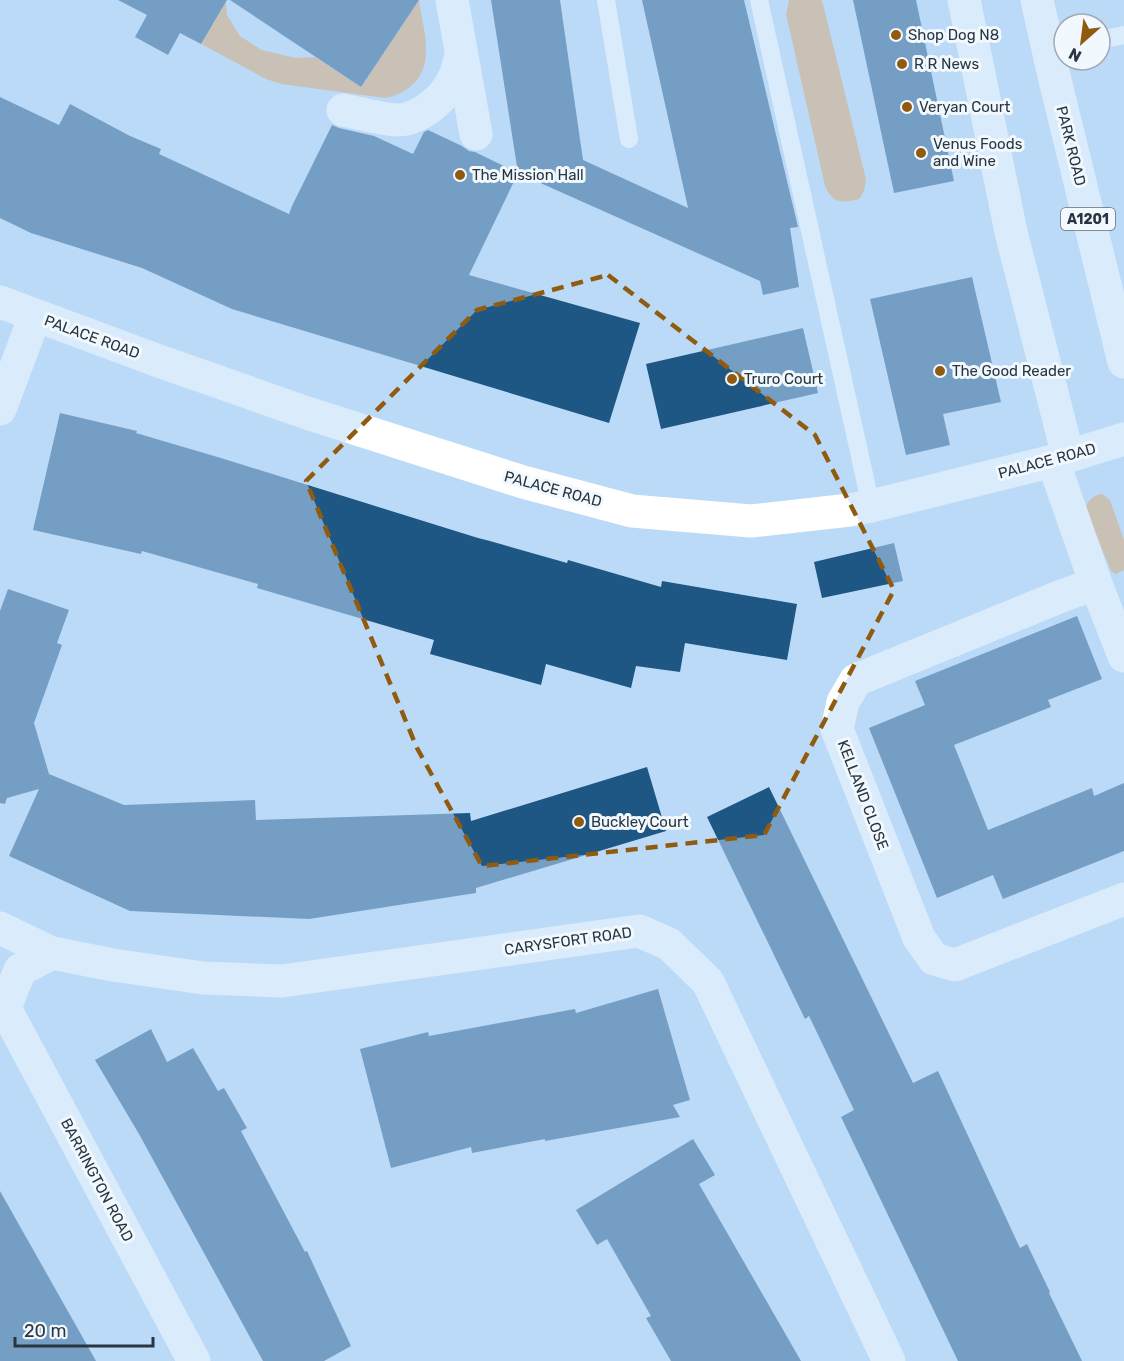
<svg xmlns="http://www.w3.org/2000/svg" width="1124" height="1361" font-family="Rubik,sans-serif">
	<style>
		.green { fill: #daa366 }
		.building { fill: #1e5684 }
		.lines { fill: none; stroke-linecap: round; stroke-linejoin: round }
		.service { stroke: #fff; stroke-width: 18 }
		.minor { stroke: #fff; stroke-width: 33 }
		.primary { stroke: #fff; stroke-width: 33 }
		.marked { fill: none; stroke: #905a0f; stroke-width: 4.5; stroke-dasharray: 12 8; stroke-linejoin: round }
		.poi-dot { fill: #905a0f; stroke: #f1f8fe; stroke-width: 2 }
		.labels { text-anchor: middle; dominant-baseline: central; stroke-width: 6; stroke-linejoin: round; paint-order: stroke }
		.shield { fill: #f1f8fe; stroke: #65707a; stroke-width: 1.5 }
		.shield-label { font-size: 14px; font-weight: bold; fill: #293641 }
		.poi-label { font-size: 15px; fill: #293641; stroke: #f1f8fe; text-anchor: start }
		.street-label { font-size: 15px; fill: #293641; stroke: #f1f8fe }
	</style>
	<rect width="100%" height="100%" fill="#bbdaf8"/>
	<!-- green -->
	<g class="green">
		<path d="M 419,0 C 421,16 427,36 426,52 C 426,78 408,94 385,98 L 281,84 L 266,79 L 201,44 L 226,2 L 227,15 L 240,36 L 262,50 L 296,58 L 315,57 L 361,87 Z"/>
		<path d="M 789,0 L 821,0 L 823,4 L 866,179 L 864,191 L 859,199 C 842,203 833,204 825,186 L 786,14 Z"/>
		<path d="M 1102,494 L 1110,500 L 1124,540 L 1124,570 L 1116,574 L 1111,571 L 1085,508 C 1089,499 1092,496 1102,494 Z"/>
	</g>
	<!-- building -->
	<g class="building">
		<polygon points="118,0 227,0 201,44 180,33 168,55 135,37 147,15"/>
		<polygon points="230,0 419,0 361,87"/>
		<polygon points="491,0 560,0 583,160 688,208 642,0 744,0 798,227 790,228 799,287 763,295 760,281 518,173"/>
		<polygon points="853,0 916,0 954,181 894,193"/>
		<polygon points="0,97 59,125 70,104 130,136 161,149 159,154 289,214 292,206 332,125 339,128 374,136 413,154 424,132 428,130 462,146 469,151 475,152 518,173 469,275 640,323 609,423 232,309 142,268 31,233 0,218"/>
		<polygon points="972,277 1001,402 943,414 950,445 906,455 870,299"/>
		<polygon points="803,328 818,393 661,429 646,364"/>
		<polygon points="60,413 137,431 136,433 221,458 478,538 490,541 567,563 568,560 661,587 662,581 797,604 787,660 685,643 680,672 636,666 631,688 546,664 541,685 430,654 434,640 257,588 258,584 142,551 141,554 33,530"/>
		<polygon points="894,543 903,581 822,598 814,562"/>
		<polygon points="8,589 69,610 57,643 62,645 34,723 49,774 124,805 255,800 256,820 470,813 471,821 647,767 666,831 476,888 476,893 309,919 130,911 9,856 39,789 7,798 5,804 0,803 0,611"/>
		<polygon points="1077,616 1102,679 1048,700 1051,707 954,745 988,830 1092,788 1094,796 1124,783 1124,851 1003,899 993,875 937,898 869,728 925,705 915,681"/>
		<polygon points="769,787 913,1083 938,1071 1020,1248 1027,1244 1050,1292 1049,1293 1082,1361 958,1361 841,1117 854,1110 809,1016 805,1019 707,817"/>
		<polygon points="658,989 690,1100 673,1105 680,1117 545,1141 545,1139 472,1153 471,1147 391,1168 360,1049 428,1032 429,1036 575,1009 576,1013"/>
		<polygon points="151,1029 167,1062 193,1048 218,1091 224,1088 247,1128 241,1131 305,1252 307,1251 351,1346 324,1361 263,1361 139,1134 95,1060"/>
		<polygon points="693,1139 715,1175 699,1184 801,1361 671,1361 646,1318 651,1316 607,1239 597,1245 576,1210"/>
		<polygon points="0,1191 96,1361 0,1361"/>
	</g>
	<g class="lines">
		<!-- service -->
		<g class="service">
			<polyline points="606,0 629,139"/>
			<polyline points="759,0 871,506"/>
			<polyline points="1100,40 1124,35"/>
		</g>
		<!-- minor -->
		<g class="minor">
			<polyline points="452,0 476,134"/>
			<polyline points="964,0 1011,232 1068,456"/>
			<path d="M 343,110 C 358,113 384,120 398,120 C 422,119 448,96 456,73 C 458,67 460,61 461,55"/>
			<polyline points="0,302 156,360 307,413 523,482 632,511 751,521 850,510 871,506 1053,461 1124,439"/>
			<polyline points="0,409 35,316"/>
			<polyline points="1053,461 1096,584 1124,656"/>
			<polyline points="1096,584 1064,595 856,680 843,702 837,729 919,938 934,959 955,965 1124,899"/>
			<polyline points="0,928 52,953 113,965 203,978 282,981 639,931 669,944 708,982 889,1361"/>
			<polyline points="0,999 194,1361"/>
			<polyline points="5,1008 20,970 52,953"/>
		</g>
		<!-- primary -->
		<polyline class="primary" points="1037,0 1054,76 1124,362"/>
	</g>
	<!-- marked area -->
	<path d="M0 0H1124V1361H0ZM 608,275 L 815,435 L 894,590 L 764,835 L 482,866 L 417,748 L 306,481 L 477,310 Z" fill="#bbdaf8" fill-opacity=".55" fill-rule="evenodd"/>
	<path class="marked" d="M 608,275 L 815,435 L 894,590 L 764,835 L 482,866 L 417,748 L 306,481 L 477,310 Z"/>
	<!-- markers -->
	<g class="poi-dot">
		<circle cx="896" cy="35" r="6"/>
		<circle cx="902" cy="64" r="6"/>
		<circle cx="907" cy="107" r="6"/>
		<circle cx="921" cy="153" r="6"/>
		<circle cx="460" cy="175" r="6"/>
		<circle cx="940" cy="371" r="6"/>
		<circle cx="732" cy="379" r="6"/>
		<circle cx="579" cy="822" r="6"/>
	</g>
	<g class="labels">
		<!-- shield labels -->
		<rect class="shield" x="1061" y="208" width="54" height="22" rx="4.5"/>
		<g class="shield-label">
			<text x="1088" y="219">A1201</text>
		</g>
		<!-- poi labels -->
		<g class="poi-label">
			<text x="908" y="35">Shop Dog N8</text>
			<text x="914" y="64">R R News</text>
			<text x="919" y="107">Veryan Court</text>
			<text x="933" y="144">Venus Foods<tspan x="933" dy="17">and Wine</tspan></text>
			<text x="472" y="175">The Mission Hall</text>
			<text x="952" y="371">The Good Reader</text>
			<text x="744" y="379">Truro Court</text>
			<text x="591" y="822">Buckley Court</text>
		</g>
		<!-- street labels -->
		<g class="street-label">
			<text transform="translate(1071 146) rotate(76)">PARK ROAD</text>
			<text transform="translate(92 337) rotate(20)">PALACE ROAD</text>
			<text transform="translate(1047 461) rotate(-15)">PALACE ROAD</text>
			<text transform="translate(553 489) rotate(15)">PALACE ROAD</text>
			<text transform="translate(863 795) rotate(69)">KELLAND CLOSE</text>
			<text transform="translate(568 941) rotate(-8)">CARYSFORT ROAD</text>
			<text transform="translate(97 1180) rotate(62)">BARRINGTON ROAD</text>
		</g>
	</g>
	<!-- north arrow -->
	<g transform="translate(1082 42) rotate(208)"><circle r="28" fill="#f1f8fe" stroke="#a1aab2" stroke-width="1.5"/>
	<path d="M0-4.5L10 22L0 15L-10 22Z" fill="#905a0f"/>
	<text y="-9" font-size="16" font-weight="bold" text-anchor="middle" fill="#293641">N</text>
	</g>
	<!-- scale -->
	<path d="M15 1337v9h138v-9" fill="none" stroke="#293641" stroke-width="3"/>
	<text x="24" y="1337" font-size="18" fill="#293641" stroke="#f1f8fe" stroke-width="4.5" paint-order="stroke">20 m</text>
</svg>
